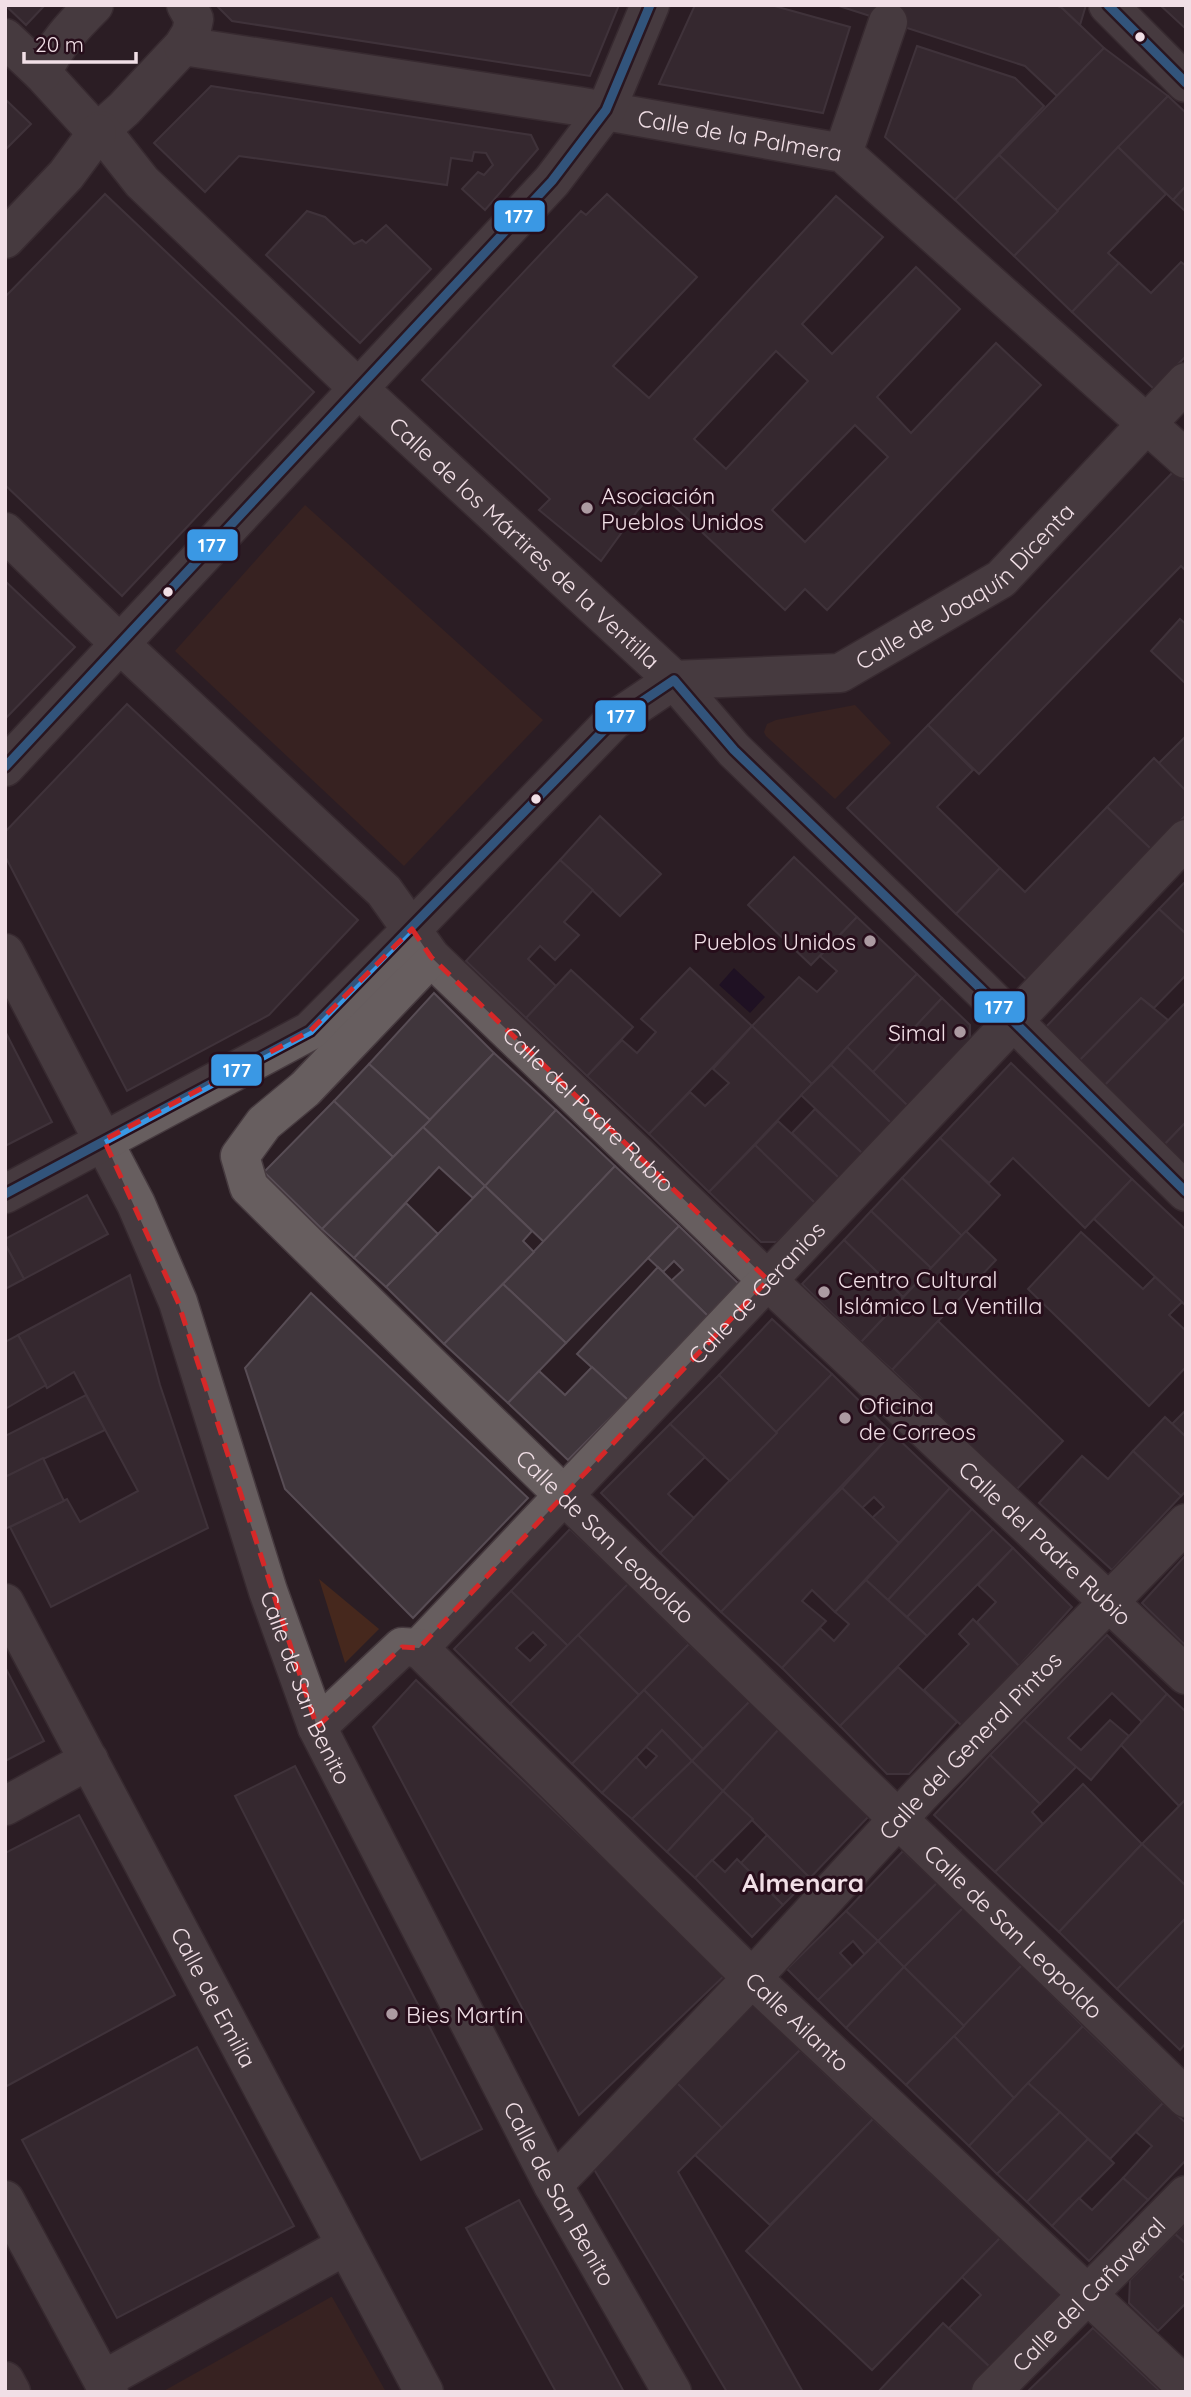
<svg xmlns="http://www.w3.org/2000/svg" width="1191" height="2397" font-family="Quicksand,sans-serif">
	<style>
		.green { fill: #46281d }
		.water { fill: #100322 }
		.building { fill: #40363c; stroke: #584d55; stroke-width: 2; fill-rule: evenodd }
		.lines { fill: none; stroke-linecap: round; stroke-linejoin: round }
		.street-casing { stroke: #463a3f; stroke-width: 41 }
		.secondary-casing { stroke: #463a3f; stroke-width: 41 }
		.street { stroke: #675e5f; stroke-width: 38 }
		.secondary { stroke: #625558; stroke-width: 38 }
		.bus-1-casing { stroke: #270e1b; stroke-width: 14 }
		.bus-1 { stroke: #3a98e4; stroke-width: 9 }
		.marked { fill: none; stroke: #d62828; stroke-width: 5; stroke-dasharray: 14 9; stroke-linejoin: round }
		.bus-dot { fill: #f1dfe6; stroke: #270e1b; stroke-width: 2.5 }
		.poi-dot { fill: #ac9ba2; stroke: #270e1b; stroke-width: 2.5 }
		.labels { text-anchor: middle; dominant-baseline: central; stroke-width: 6; stroke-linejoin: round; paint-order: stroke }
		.street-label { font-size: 23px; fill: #f1dfe6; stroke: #270e1b }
		.poi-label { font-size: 23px; fill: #f1dfe6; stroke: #270e1b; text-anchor: start }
		.quarter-label { font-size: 26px; font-weight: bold; fill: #f1dfe6; stroke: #270e1b }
		.line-badge { stroke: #270e1b; stroke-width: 2.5 }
		.badge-label { font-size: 19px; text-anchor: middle; font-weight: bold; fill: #fff }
	</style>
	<rect width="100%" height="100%" fill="#2b1e24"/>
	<!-- green -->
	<g class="green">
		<polygon points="305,505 543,720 404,866 175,651"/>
		<polygon points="855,705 891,743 835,799 766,736 764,732 767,724 776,720"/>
		<polygon points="319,1579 379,1629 345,1663"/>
		<polygon points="332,2297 386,2392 162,2392 331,2297"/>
	</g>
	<!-- water -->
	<polygon class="water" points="734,968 765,997 750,1013 719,985"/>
	<!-- building -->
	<g class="building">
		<polygon points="5,5 45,5 26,25"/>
		<polygon points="216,5 619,5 590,76 232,21"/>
		<polygon points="695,5 771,5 850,27 823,113 659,84"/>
		<polygon points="836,5 1055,5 1061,7 1104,48 1057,96 1025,66"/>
		<polygon points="1055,5 1086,5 1080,25 1061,7"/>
		<polygon points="1160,5 1186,5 1186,29"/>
		<polygon points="917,46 1015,78 1044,106 955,200 885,137"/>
		<polygon points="1104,48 1168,96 1058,211 999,155"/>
		<polygon points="211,86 531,135 538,149 485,210 462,189 478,172 484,175 493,165 486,153 474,152 472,161 451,158 447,185 239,156 205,192 154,143"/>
		<polygon points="1168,96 1186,113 1186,186 1173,200 1118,147"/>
		<polygon points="5,99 31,124 5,150"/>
		<polygon points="1118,147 1166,194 1108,253 1119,263 1072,312 1014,256"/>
		<polygon points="999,155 1058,211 1014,256 955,200"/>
		<polygon points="1186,186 1186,212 1173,200"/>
		<polygon points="105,194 314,392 122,596 5,485 5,297"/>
		<path d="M 607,194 L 697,277 L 613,366 L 649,398 L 836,196 L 883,237 L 802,324 L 832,354 L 916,267 L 960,309 L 877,397 L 911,433 L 996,343 L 1041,385 L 827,610 L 805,589 L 785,610 L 657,490 L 638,510 L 601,561 L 539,510 L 550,499 L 422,380 L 581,211 L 586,215 ZM 776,351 L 808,381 L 726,469 L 694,439 ZM 855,425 L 888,457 L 805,542 L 772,510 Z"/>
		<polygon points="307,211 325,217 354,244 362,240 366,243 386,225 431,269 360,343 266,255"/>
		<polygon points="1181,262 1186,266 1186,356 1154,389 1072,312 1119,263 1151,293"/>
		<polygon points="1174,471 1186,482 1186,571 1181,566 979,774 928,725"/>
		<polygon points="5,581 75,647 5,719"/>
		<polygon points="1180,619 1186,624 1186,684 1151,651"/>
		<polygon points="127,704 358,920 269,1015 127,1091 5,856 5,832"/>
		<polygon points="928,725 973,770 937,807 1000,868 956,914 847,808"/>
		<polygon points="1186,736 1186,791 1158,764"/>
		<polygon points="1154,758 1186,791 1186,815 1152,850 1107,807"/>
		<polygon points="1107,807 1152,850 1028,981 956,914 1000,868 1025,892"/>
		<polygon points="600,816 661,874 620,916 560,860"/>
		<polygon points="794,857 857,917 811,965 748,905"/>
		<polygon points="560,860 593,890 564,922 579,935 555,960 540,946 528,959 556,986 526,1018 466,961"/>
		<polygon points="1186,881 1186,934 1159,909"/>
		<polygon points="1159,909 1186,934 1186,975 1154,1008 1141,998 1077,1063 1043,1030"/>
		<polygon points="857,917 917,974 812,1084 752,1026 799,977 817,992 837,971 820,956"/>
		<polygon points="690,968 752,1026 649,1134 587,1076 622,1040 637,1053 656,1032 641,1019"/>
		<polygon points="571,970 633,1027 587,1076 526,1018"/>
		<polygon points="917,974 942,998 873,1072 847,1047"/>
		<polygon points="434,993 494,1053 430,1120 369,1064"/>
		<polygon points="942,998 970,1025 970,1041 908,1106 873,1072"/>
		<polygon points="1141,998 1168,1020 1102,1088 1077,1063"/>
		<polygon points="1186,1002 1186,1122 1163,1146 1102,1088"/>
		<polygon points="752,1026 812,1084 709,1192 649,1134 690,1092 705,1106 729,1083 713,1069"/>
		<polygon points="5,1031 52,1122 5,1146"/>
		<polygon points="847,1047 908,1106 891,1123 831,1065"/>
		<polygon points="494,1053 556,1110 485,1186 423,1127"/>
		<polygon points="1011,1063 1132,1179 1085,1228 1013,1158 989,1183 940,1138"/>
		<polygon points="369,1064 430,1120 393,1157 334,1101"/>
		<polygon points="831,1065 891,1123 862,1153 801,1095"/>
		<polygon points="334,1101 393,1157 322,1229 264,1172"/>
		<polygon points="815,1109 862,1153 839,1178 792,1133"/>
		<polygon points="556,1110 615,1166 544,1242 485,1186"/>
		<polygon points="778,1121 839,1178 815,1203 755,1145"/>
		<polygon points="1186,1122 1186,1167 1163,1146"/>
		<polygon points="423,1127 485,1186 473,1198 439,1167 354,1258 322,1229"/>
		<polygon points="940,1138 1000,1195 962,1236 902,1178"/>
		<polygon points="755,1145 815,1203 777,1242 761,1242 709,1192"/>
		<polygon points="615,1166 679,1226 566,1343 503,1284"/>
		<polygon points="902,1178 962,1236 931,1268 871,1211"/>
		<polygon points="1132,1179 1186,1230 1186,1306 1094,1219"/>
		<polygon points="485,1186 532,1231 523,1241 534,1252 444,1344 386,1287"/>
		<polygon points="87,1195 108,1234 24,1279 5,1244 5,1239"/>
		<polygon points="406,1203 438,1234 386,1287 354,1258"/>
		<polygon points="871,1211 931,1268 903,1297 844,1240"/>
		<polygon points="679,1226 739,1284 708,1316 671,1281 683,1270 674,1261 663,1272 648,1258"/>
		<polygon points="966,1231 996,1260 892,1370 861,1342"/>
		<polygon points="1081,1232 1143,1289 1155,1277 1182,1302 1169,1315 1186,1331 1186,1367 1149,1406 1028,1289"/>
		<polygon points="844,1240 903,1297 861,1342 802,1284"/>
		<polygon points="5,1244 24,1279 5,1289"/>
		<polygon points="658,1267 708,1316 628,1400 577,1354"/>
		<polygon points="130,1275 160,1385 208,1528 51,1607 10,1527 67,1499 80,1522 138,1491 74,1372 47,1388 18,1335"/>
		<polygon points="503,1284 566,1343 508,1403 444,1344"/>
		<polygon points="311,1293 528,1498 413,1618 285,1489 245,1368"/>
		<polygon points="772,1319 832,1374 777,1433 719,1375"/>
		<polygon points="938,1321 1063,1441 1016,1490 892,1370"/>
		<polygon points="18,1335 46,1385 5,1409 5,1342"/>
		<polygon points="592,1367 628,1400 568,1460 508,1403 539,1371 565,1395"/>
		<polygon points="832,1374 892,1433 721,1612 660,1553"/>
		<polygon points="719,1375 777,1433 730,1481 670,1424"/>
		<polygon points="86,1395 105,1430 5,1477 5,1436"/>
		<polygon points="1186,1410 1186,1437 1172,1424"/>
		<polygon points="1165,1417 1186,1437 1186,1491 1181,1496 1133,1451"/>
		<polygon points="670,1424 705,1457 668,1494 694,1518 660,1553 601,1493"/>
		<polygon points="892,1433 950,1488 899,1543 872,1518 884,1507 874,1497 862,1508 842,1488"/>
		<polygon points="1133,1451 1181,1496 1112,1570 1039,1503 1082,1456 1108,1479"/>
		<polygon points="43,1458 64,1501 5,1529 5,1477"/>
		<polygon points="842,1488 899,1543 835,1612 812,1590 802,1601 826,1621 782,1668 721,1612"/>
		<polygon points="950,1488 972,1509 888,1600 866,1580"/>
		<polygon points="972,1509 993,1529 907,1617 888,1600"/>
		<polygon points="570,1529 628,1584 568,1646 511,1591"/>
		<polygon points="993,1529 1013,1548 927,1636 907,1617"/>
		<polygon points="1013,1548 1072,1607 1019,1666 977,1622 996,1602 978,1585"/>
		<polygon points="1184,1557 1186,1558 1186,1646 1142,1603"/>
		<polygon points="866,1580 927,1636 840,1726 782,1668 820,1628 834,1641 849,1624 835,1612"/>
		<polygon points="628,1584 689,1644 639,1695 578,1635"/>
		<path d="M 511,1591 L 568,1646 L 510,1704 L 454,1649 ZM 533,1632 L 546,1645 L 530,1661 L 516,1648 Z"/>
		<polygon points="973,1619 1019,1666 962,1726 924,1690 969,1644 959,1634"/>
		<polygon points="578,1635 639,1695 572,1764 510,1704"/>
		<polygon points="1107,1635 1167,1694 1143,1723 1112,1693 1068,1738 1081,1750 1110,1720 1129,1736 1091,1780 1024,1720"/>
		<polygon points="689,1644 750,1701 703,1749 644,1690"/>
		<polygon points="5,1667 44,1741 5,1761"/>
		<polygon points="898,1667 957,1722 909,1774 887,1774 840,1726"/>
		<polygon points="416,1680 726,1974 579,2115 373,1727"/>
		<polygon points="644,1690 703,1749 692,1761 662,1730 602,1793 572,1764"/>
		<polygon points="1167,1694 1186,1712 1186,1799 1179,1806 1121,1745"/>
		<polygon points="750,1701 779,1729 723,1791 692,1761"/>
		<polygon points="1024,1720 1076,1767 1040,1804 990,1755"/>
		<polygon points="779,1729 869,1816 810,1878 723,1791"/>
		<polygon points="662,1730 692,1761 632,1819 602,1793 636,1757 646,1768 657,1756 646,1747"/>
		<polygon points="990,1755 1040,1804 1032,1812 1043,1824 995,1872 934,1815"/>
		<polygon points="692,1761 723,1791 667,1852 632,1819"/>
		<polygon points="295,1766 482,2129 421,2160 235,1796"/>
		<polygon points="1083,1784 1142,1844 1059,1932 995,1872"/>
		<polygon points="723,1791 753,1819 695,1878 667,1852"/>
		<polygon points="1186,1799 1186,1886 1142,1844"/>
		<polygon points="79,1815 175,1995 5,2087 5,1853"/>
		<polygon points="767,1835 810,1878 783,1905 741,1863"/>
		<polygon points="1142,1844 1186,1886 1186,1918 1117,1989 1059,1932"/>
		<polygon points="903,1851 937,1883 878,1941 846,1911"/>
		<polygon points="737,1859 783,1905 752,1937 695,1878 712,1860 725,1872"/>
		<polygon points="937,1883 963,1908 904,1967 878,1941"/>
		<polygon points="963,1908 1022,1965 964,2026 904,1967"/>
		<polygon points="846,1911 878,1941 865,1955 853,1941 840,1953 853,1967 818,2000 787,1969"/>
		<polygon points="1186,1918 1186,2043 1180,2050 1117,1989"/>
		<polygon points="878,1941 904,1967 846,2028 818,2000"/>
		<polygon points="1022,1965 1083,2026 1014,2098 954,2036"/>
		<polygon points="904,1967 964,2026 906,2085 846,2028"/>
		<polygon points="754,2004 800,2050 722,2128 676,2082"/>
		<polygon points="1083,2026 1163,2103 1110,2159 1028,2083"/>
		<polygon points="954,2036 1014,2098 969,2146 906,2085"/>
		<polygon points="197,2047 294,2226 117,2318 22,2140"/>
		<polygon points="800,2050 873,2119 770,2225 695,2155"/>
		<polygon points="676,2082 722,2128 678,2172 803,2392 727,2392 592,2166"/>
		<polygon points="1028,2083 1060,2112 997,2174 969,2146"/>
		<polygon points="1163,2103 1186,2123 1186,2160 1148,2200 1123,2178 1152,2146 1136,2132"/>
		<polygon points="1060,2112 1088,2139 1027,2202 997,2174"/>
		<polygon points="873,2119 1000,2238 872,2370 746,2251"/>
		<polygon points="1088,2139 1114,2163 1052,2226 1027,2202"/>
		<polygon points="1123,2178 1148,2200 1089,2261 1052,2226 1079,2198 1092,2210"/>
		<polygon points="519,2200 624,2392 556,2392 466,2228"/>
		<polygon points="1186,2223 1186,2244 1175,2234"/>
		<polygon points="1175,2234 1186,2244 1186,2271 1180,2277 1186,2282 1186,2303 1158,2331 1129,2303 1130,2280"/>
		<polygon points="1000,2238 1062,2295 993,2370 949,2328 981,2295 962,2277"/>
		<polygon points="943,2323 993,2370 972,2392 878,2392"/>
		<polygon points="1093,2328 1161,2392 1027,2392"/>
	</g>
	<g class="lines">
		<defs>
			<g id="street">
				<path d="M 94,5 C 73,26 55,45 42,73 L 97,133 L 124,109 L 183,46 L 191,33 L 194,19 L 186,5"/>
				<polyline points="1108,5 1186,83"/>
				<polyline points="5,38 42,73"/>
				<path id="s1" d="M 183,46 L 577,106 L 843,153 L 1186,459"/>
				<path id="s2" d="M 101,130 L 142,182 L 359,389 L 674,680 L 734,750 L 980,988 L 1186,1192"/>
				<polyline points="843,153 888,22"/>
				<polyline points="5,239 66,175 97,133"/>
				<path id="s3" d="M 5,532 L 120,644 L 384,891 L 431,957 L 784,1296 L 1186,1675"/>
				<polyline points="5,767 552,181 606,110 650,5"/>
				<path id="s4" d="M 5,953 L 136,1204 L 178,1302 L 268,1591 L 317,1727 L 553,2185 L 672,2392"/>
				<path id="s5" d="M 431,957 L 305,1089 L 264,1123 L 240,1156 L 249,1187 C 559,1494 874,1794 1186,2098"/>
				<path id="s6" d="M 5,1194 L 310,1031 L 412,929 L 613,721 L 674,680 L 840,673 L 1001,579 L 1186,382"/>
				<path id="s7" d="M 5,1603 L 424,2392"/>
				<path id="s8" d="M 419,1648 L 1186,839"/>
				<path id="s9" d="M 419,1648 L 752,1978 L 1186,2387"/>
				<polyline points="317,1727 402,1647 419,1648"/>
				<polyline points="5,1806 89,1760"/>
				<path id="s10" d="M 553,2185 L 752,1978 L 921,1794 L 1186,1523"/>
				<polyline points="5,2200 109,2392"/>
				<polyline points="103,2380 345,2246"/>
				<path id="s11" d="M 991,2392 L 1186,2195"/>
			</g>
			<polyline id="secondary" points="5,2381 11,2392"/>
		</defs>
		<!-- street casing -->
		<use href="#street" class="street-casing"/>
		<!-- secondary casing -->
		<use href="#secondary" class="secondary-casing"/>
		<!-- street -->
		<use href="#street" class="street"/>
		<!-- secondary -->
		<use href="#secondary" class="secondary"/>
		<defs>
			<g id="bus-1">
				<polyline points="1108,5 1186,83"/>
				<polyline points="5,767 552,181 606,110 650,5"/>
				<polyline points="5,1194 310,1031 613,721 674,680 734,750 980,988 1186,1192"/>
			</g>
		</defs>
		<!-- bus-1 casing -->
		<use href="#bus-1" class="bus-1-casing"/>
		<!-- bus-1 -->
		<use href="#bus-1" class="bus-1"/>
	</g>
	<!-- marked area -->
	<path d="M0 0H1191V2397H0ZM 412,929 L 431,957 L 768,1280 L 419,1648 L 402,1647 L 317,1727 L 178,1302 L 104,1140 L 310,1031 Z" fill="#2b1e24" fill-opacity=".55" fill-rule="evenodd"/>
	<path class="marked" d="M 412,929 L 431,957 L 768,1280 L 419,1648 L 402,1647 L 317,1727 L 178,1302 L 104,1140 L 310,1031 Z"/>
	<!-- markers -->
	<g class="bus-dot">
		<circle cx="1140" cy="37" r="6"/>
		<circle cx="168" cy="592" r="6"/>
		<circle cx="536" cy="799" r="6"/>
	</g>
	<g class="poi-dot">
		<circle cx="587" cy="508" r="7"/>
		<circle cx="870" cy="941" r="7"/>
		<circle cx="960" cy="1032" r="7"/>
		<circle cx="824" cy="1292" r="7"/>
		<circle cx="845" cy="1418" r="7"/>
		<circle cx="392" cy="2014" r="7"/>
	</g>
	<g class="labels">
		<!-- street labels -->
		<g class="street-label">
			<text stroke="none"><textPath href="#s1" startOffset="564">Calle de la Palmera</textPath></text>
			<text stroke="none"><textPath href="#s2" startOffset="592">Calle de los Mártires de la Ventilla</textPath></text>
			<text stroke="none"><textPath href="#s6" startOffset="1172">Calle de Joaquín Dicenta</textPath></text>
			<text stroke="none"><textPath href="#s3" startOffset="822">Calle del Padre Rubio</textPath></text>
			<text stroke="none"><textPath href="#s8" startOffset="490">Calle de Geranios</textPath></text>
			<text stroke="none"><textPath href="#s5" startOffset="808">Calle de San Leopoldo</textPath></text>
			<text stroke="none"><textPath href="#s3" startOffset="1452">Calle del Padre Rubio</textPath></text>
			<text stroke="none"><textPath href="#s4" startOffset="796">Calle de San Benito</textPath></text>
			<text stroke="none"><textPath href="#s10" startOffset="606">Calle del General Pintos</textPath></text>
			<text stroke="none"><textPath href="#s5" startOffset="1376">Calle de San Leopoldo</textPath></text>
			<text stroke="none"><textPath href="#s7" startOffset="446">Calle de Emilia</textPath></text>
			<text stroke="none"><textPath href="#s9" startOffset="532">Calle Ailanto</textPath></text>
			<text stroke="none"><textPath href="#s4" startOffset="1363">Calle de San Benito</textPath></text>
			<text stroke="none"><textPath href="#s11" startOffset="138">Calle del Cañaveral</textPath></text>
		</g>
		<!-- poi labels -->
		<g class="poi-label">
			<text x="601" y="495">Asociación<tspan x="601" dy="26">Pueblos Unidos</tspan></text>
			<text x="856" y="941" text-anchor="end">Pueblos Unidos</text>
			<text x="946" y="1032" text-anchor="end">Simal</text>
			<text x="838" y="1279">Centro Cultural<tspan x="838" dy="26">Islámico La Ventilla</tspan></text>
			<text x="859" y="1405">Oficina<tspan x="859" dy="26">de Correos</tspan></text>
			<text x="406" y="2014">Bies Martín</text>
		</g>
		<!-- quarter labels -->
		<g class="quarter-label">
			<text x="803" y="1882">Almenara</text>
		</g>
	</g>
	<g class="line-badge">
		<rect x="493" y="199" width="53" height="34" rx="7" fill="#3a98e4"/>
		<rect x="186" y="528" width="53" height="34" rx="7" fill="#3a98e4"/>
		<rect x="594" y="699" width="53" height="34" rx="7" fill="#3a98e4"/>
		<rect x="973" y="990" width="53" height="34" rx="7" fill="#3a98e4"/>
		<rect x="210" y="1053" width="53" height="34" rx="7" fill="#3a98e4"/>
	</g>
	<g class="badge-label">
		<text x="519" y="223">177</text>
		<text x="212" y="552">177</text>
		<text x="621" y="723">177</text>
		<text x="999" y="1014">177</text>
		<text x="237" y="1077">177</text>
	</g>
	<!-- border -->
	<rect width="1191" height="2397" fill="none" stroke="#f1dfe6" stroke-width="14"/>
	<!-- scale -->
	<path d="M24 52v10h112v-10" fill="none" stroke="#f1dfe6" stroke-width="3.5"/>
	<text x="35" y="52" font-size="21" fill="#f1dfe6" stroke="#270e1b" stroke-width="5" paint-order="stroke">20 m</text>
</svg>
